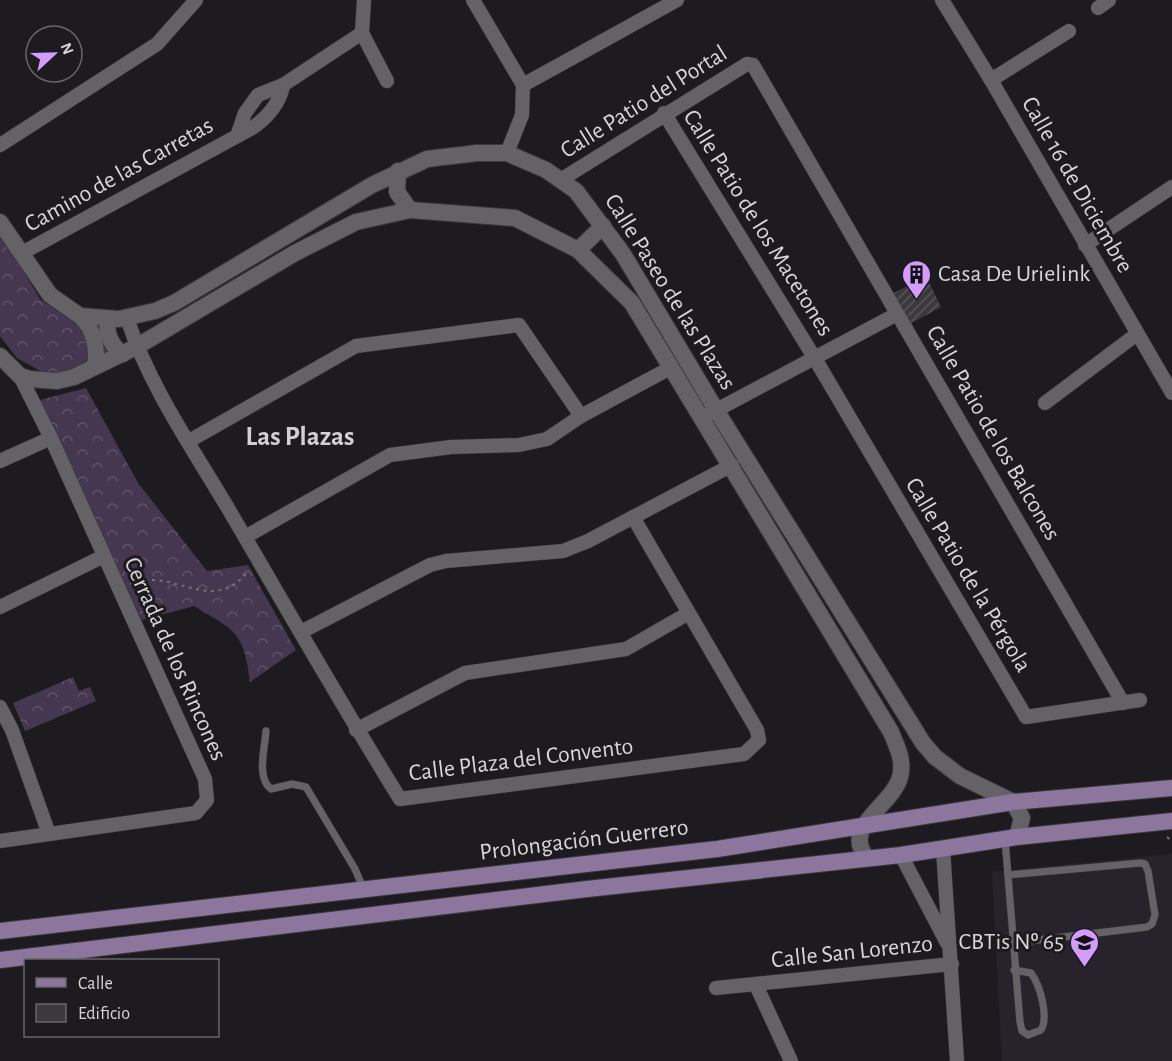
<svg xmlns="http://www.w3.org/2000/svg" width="1172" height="1061" font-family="'Alegreya Sans',sans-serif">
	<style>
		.built { fill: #28222c }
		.forest { fill: url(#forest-crowns) }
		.building { fill: url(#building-hatch) }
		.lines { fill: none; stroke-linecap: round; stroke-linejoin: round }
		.service-casing { stroke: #3a383c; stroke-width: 8 }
		.minor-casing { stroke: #3a383c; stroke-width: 15 }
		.tertiary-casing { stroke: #3a383c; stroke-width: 18 }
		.primary-casing { stroke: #3a383c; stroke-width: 18 }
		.path { stroke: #737175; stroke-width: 2; stroke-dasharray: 3 4.5; stroke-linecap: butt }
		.service { stroke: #656267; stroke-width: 7 }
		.minor { stroke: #656267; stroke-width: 14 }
		.tertiary { stroke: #656267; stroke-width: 16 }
		.primary { stroke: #8d769d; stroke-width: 16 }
		.labels { text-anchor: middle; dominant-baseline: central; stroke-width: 6; stroke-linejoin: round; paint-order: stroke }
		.street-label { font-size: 24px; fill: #d8d6d9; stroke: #1e1b20 }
		.poi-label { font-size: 24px; fill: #d8d6d9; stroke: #1e1b20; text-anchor: start }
		.quarter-label { font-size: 27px; font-weight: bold; fill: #d2cfd5; stroke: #1e1b20 }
	</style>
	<defs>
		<pattern id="forest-crowns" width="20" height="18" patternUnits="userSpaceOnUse" patternTransform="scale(1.5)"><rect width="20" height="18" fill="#45374f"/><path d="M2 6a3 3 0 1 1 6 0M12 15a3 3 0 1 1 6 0" fill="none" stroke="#5f5368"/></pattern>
		<pattern id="building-hatch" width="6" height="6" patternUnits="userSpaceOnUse" patternTransform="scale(1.5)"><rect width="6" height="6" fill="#3b393e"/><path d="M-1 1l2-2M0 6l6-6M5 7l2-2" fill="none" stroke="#575559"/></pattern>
	</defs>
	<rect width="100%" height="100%" fill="#1e1b20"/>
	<!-- built -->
	<polygon class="built" points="1172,854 1172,1061 1002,1061 992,872"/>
	<!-- forest -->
	<g class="forest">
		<polygon points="0,233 40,299 74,322 113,325 122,349 74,371 44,373 17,358 0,336"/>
		<path d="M 86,388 L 138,483 L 207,571 L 248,565 L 296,650 L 250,682 C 244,631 235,631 194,606 L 142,620 L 36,401 Z"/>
		<polygon points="73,677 79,691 90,687 96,701 25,731 13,703"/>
	</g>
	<!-- building -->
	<polygon class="building" points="926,276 941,307 910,324 892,294"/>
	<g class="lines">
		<defs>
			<g id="service">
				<path d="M 266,731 C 265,748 256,778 271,789 L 292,784 L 306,787 L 355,869 L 364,890"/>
				<path d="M 1005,839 L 1020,1022 L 1022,1031 L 1028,1035 L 1041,1030 C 1049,1017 1040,985 1031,973 L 1014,970"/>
				<polyline points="1008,875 1140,863 1145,864 1148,871 1155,915 1152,924 1147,927 1013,943"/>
			</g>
			<g id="minor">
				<polyline points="473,0 523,85 522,115 507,153"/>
				<polyline points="942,0 991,80 1172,393"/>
				<polyline points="1098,8 1109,0"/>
				<polyline points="362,33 387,81"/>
				<polyline points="991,80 1069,31"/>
				<polyline points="523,85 677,0"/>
				<polyline points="664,113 814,357 1026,717 1140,700"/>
				<polyline points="237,136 245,113 258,95 283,85 362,33 364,0"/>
				<polyline points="0,145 157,44 196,0"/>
				<polyline points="562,179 747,64 753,65 1123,703"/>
				<polyline points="1085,245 1172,187"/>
				<path d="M 22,253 L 252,128 C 266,119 281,102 283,85"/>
				<path d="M 127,318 C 149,386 193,449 229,510 C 286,607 341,704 400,799 L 744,754 L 759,740 L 757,730 L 633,517"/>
				<polyline points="1045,403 1137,334"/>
				<polyline points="709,414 897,314"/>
				<polyline points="189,441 356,346 519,325 581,416"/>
				<polyline points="0,461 51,438"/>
				<polyline points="245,537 390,455 451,447 519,445 547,439 581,416 672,367"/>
				<polyline points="0,607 104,556"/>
				<polyline points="301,632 430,565 446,561 563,551 588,541 732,465"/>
				<polyline points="0,707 12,730 49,834"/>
				<polyline points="356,730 465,673 626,649 687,614"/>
				<polyline points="0,841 196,813 207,800 205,779 51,438 20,376"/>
				<polyline points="943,849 957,1061"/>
				<polyline points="901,855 947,943"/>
				<polyline points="756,985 791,1061"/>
				<polyline points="716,988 952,964"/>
			</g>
			<g id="tertiary">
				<polyline points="398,171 397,192 410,210"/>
				<polyline points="0,222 50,295 80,316 119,319 155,311 174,303 372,185 427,159 477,153 507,153 546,170 576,191 623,254 716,410 923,743 935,757 960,776 1013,802 1022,818 1017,837"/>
				<polyline points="578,250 603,226"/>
				<path d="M 80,316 C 94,329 98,348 95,366"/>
				<path d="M 109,319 C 104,332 112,347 123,354"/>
				<path d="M 0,356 L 20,376 L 30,379 L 57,381 L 74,377 L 136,347 L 295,253 L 356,222 L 410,210 L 515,218 L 578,250 L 632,303 L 891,732 C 896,745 903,757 901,772 C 898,804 839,825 867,858"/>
			</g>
			<g id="primary">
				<polyline points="0,931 717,849 1013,802 1172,788"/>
				<polyline points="0,960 587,889 901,855 1017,837 1172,821"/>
			</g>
		</defs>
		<!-- service casing -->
		<use href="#service" class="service-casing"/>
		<!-- minor casing -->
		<use href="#minor" class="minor-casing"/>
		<!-- tertiary casing -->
		<use href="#tertiary" class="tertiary-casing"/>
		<!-- primary casing -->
		<use href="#primary" class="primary-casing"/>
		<!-- path -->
		<g class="path">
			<path d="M 130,584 C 175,566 212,618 249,570"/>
			<polyline points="1167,837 1172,841"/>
		</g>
		<!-- service -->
		<use href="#service" class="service"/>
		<!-- minor -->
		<use href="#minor" class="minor"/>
		<!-- tertiary -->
		<use href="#tertiary" class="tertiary"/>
		<!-- primary -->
		<use href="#primary" class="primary"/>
	</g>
	<!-- icons -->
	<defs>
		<symbol id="building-pin" viewBox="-11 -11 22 30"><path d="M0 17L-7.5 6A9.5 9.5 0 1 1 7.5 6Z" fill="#d49cfc" stroke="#1e1b20"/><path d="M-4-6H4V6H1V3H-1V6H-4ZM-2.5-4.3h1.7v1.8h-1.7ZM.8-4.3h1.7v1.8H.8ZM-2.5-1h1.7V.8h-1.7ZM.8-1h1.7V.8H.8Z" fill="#111"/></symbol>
		<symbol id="school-pin" viewBox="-11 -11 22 30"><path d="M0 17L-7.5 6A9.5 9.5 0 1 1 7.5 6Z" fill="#d49cfc" stroke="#1e1b20"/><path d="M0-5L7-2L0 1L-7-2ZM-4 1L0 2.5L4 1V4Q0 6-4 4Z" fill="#111"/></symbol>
	</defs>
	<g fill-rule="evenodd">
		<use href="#building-pin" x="900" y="258" width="33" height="45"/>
		<use href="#school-pin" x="1068" y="926" width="33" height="45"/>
	</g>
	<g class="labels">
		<!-- street labels -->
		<g class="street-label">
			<text transform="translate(644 102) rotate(-32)">Calle Patio del Portal</text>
			<text transform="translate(119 175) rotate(-29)">Camino de las Carretas</text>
			<text transform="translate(1077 185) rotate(60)">Calle 16 de Diciembre</text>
			<text transform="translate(758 223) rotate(58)">Calle Patio de los Macetones</text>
			<text transform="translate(670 292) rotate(58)">Calle Paseo de las Plazas</text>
			<text transform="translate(993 433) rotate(60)">Calle Patio de los Balcones</text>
			<text transform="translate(968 575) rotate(59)">Calle Patio de la Pérgola</text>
			<text transform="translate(175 659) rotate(66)">Cerrada de los Rincones</text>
			<text transform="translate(521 760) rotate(-7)">Calle Plaza del Convento</text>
			<text transform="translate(584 840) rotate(-7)">Prolongación Guerrero</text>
			<text transform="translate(852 952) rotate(-6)">Calle San Lorenzo</text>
		</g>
		<!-- poi labels -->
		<g class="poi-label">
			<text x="938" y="274">Casa De Urielink</text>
			<text x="1064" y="942" text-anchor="end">CBTis Nº 65</text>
		</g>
		<!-- quarter labels -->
		<g class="quarter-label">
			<text x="300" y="436">Las Plazas</text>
		</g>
	</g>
	<!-- legend -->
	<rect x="24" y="959" width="195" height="78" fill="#1e1b20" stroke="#68666a" stroke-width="1.5"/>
	<rect x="36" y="978" width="30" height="9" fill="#8d769d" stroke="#68666a" stroke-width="1.5"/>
	<text x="78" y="989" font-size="18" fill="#d8d6d9">Calle</text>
	<rect x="36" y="1004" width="30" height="18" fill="#3b393e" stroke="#68666a" stroke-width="1.5"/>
	<text x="78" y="1019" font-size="18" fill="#d8d6d9">Edificio</text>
	<!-- north arrow -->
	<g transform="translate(54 54) rotate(68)"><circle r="28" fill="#1e1b20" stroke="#68666a" stroke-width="1.5"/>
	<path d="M0-4.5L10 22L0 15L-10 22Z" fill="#d49cfc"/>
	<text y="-9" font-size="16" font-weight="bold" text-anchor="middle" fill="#d8d6d9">N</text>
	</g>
</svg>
